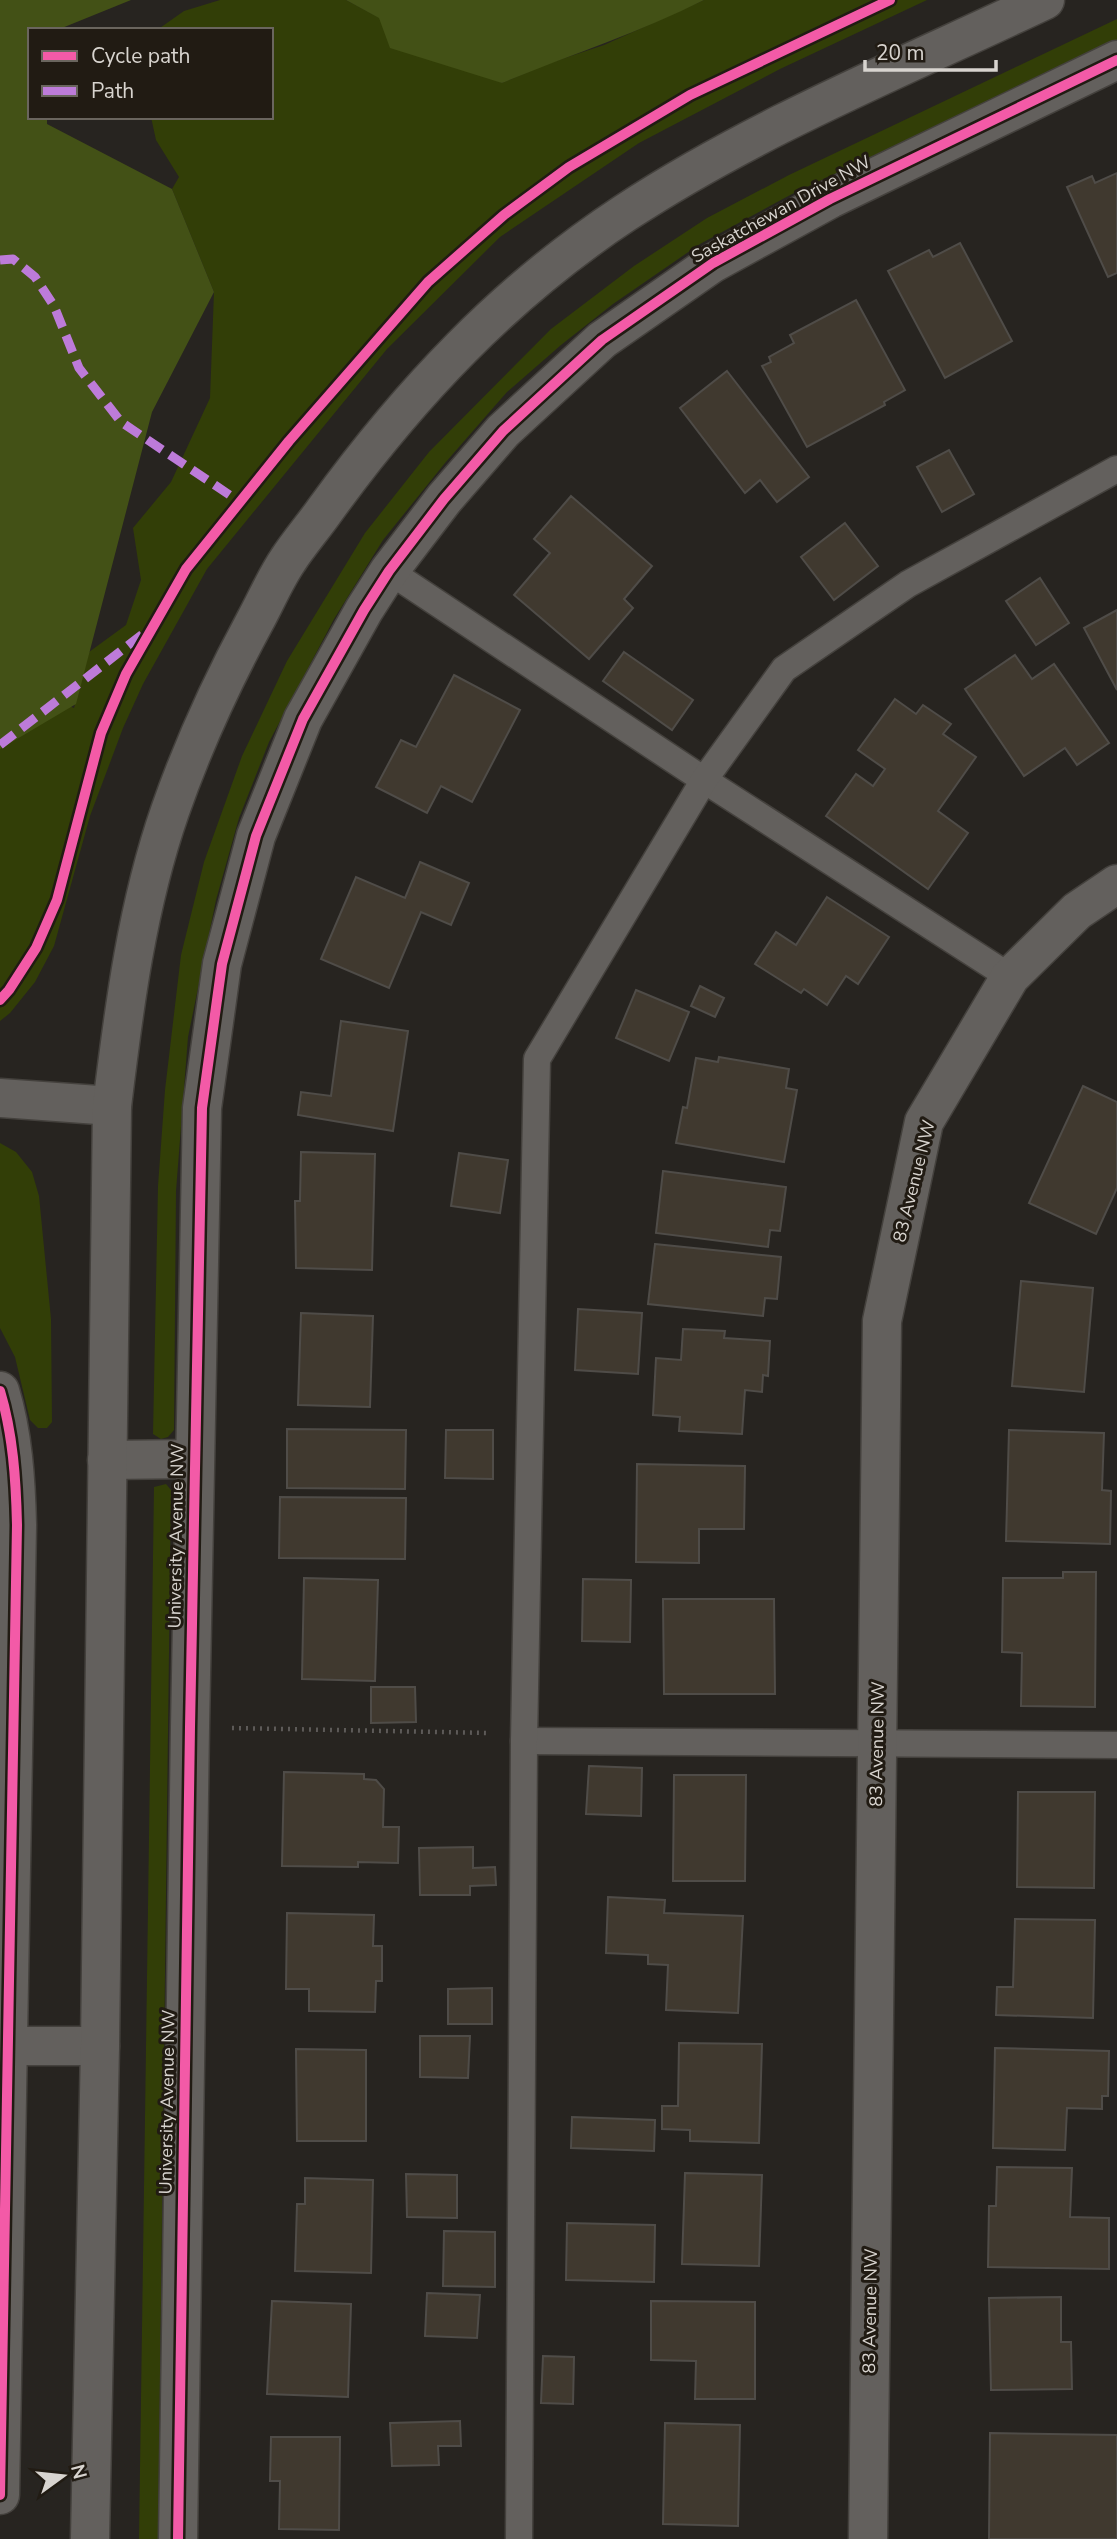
<svg xmlns="http://www.w3.org/2000/svg" width="1117" height="2539" font-family="'Nunito Sans',sans-serif">
	<style>
		.green { fill: #323e07 }
		.forest { fill: #435116 }
		.building { fill: #40392f; stroke: #4f4c48; stroke-width: 2 }
		.lines { fill: none; stroke-linecap: round; stroke-linejoin: round }
		.service-casing { stroke: #44413d; stroke-width: 29 }
		.minor-casing { stroke: #44413d; stroke-width: 41 }
		.tertiary-casing { stroke: #44413d; stroke-width: 41 }
		.secondary-casing { stroke: #44413d; stroke-width: 41 }
		.path { stroke: #5d5a58; stroke-width: 4.5; stroke-dasharray: 2 5; stroke-linecap: butt }
		.service { stroke: #63605d; stroke-width: 26 }
		.minor { stroke: #63605d; stroke-width: 38 }
		.tertiary { stroke: #63605d; stroke-width: 38 }
		.secondary { stroke: #63605d; stroke-width: 38 }
		.quiet { stroke: #bd7bd9; stroke-width: 9; stroke-dasharray: 18 9; stroke-linecap: butt }
		.cycleway-casing { stroke: #211b13; stroke-width: 15 }
		.cycleway { stroke: #f35aa7; stroke-width: 10 }
		.labels { text-anchor: middle; dominant-baseline: central; stroke-width: 6; stroke-linejoin: round; paint-order: stroke }
		.street-label { font-size: 18px; fill: #d8d4cf; stroke: #211b13 }
	</style>
	<rect width="100%" height="100%" fill="#272420"/>
	<!-- green -->
	<g class="green">
		<polygon points="220,0 346,0 502,83 547,64 604,45 704,0 927,0 780,69 639,143 500,237 387,349 207,569 143,684 123,728 90,816 54,946 35,982 10,1013 0,1021 0,696 18,685 74,708 89,652 126,625 141,580 133,528 171,482 210,398 214,292 172,189 179,177 156,140 151,117 271,117 271,30 157,30 184,11"/>
		<polygon points="1117,19 1117,41 792,194 700,244 613,304 561,345 507,392 445,463 383,540 334,619 269,742 239,818 216,900 188,1037 176,1191 174,1430 168,1437 161,1439 153,1434 158,1186 165,1090 181,955 204,862 242,756 287,661 365,533 429,452 551,329 634,266 707,218 789,175"/>
		<polygon points="0,1143 16,1152 32,1172 39,1196 51,1319 52,1422 47,1428 38,1428 30,1420 15,1357 0,1328"/>
		<polygon points="166,1484 171,1490 158,2539 139,2539 154,1487"/>
	</g>
	<!-- forest -->
	<g class="forest">
		<polygon points="0,0 131,0 57,30 30,30 30,117 47,117 47,124 172,189 214,292 152,412 76,704 0,749"/>
		<path d="M 346,0 L 704,0 C 639,33 569,55 502,83 L 390,48 L 379,18 Z"/>
	</g>
	<!-- building -->
	<g class="building">
		<polygon points="1117,173 1117,273 1108,277 1067,187 1092,176 1095,183"/>
		<polygon points="960,243 1012,341 945,378 888,271 929,250 933,257"/>
		<polygon points="856,300 905,390 884,402 885,405 807,447 762,366 771,362 769,357 794,343 790,335"/>
		<polygon points="727,371 809,477 777,502 760,480 745,493 680,408"/>
		<polygon points="949,450 974,494 942,512 917,467"/>
		<polygon points="571,496 652,566 624,599 633,608 589,659 514,595 550,553 534,539"/>
		<polygon points="845,523 878,566 834,600 801,557"/>
		<polygon points="1040,578 1069,623 1036,645 1006,601"/>
		<polygon points="1117,610 1117,690 1084,628"/>
		<polygon points="624,652 693,700 672,730 603,681"/>
		<polygon points="1015,655 1032,679 1054,664 1109,743 1077,765 1065,748 1024,776 965,689"/>
		<polygon points="454,675 520,710 472,802 441,786 427,813 376,787 401,740 416,747"/>
		<polygon points="895,699 916,714 923,705 951,724 943,734 976,757 938,811 968,833 928,889 826,816 856,774 873,786 885,769 858,750"/>
		<polygon points="420,862 469,883 451,925 421,912 389,988 321,959 356,877 405,898"/>
		<polygon points="827,897 889,937 858,984 846,976 827,1005 804,989 801,993 755,964 776,932 796,945"/>
		<polygon points="700,986 724,998 715,1017 691,1006"/>
		<polygon points="636,990 689,1012 669,1061 616,1038"/>
		<polygon points="341,1021 408,1031 393,1131 298,1115 301,1092 331,1096"/>
		<polygon points="719,1057 789,1069 786,1088 797,1090 784,1162 676,1143 683,1107 687,1108 696,1058 718,1062"/>
		<polygon points="1083,1086 1117,1102 1117,1188 1096,1234 1029,1203"/>
		<polygon points="301,1152 375,1154 372,1270 296,1268 295,1201 300,1201"/>
		<polygon points="459,1153 508,1160 500,1213 451,1206"/>
		<polygon points="663,1171 786,1187 780,1231 770,1230 768,1247 656,1233"/>
		<polygon points="655,1244 781,1257 777,1299 765,1298 763,1316 648,1304"/>
		<polygon points="1021,1281 1093,1288 1084,1392 1012,1386"/>
		<polygon points="578,1309 642,1313 638,1374 575,1370"/>
		<polygon points="301,1313 373,1316 370,1407 298,1405"/>
		<polygon points="683,1329 725,1331 724,1338 770,1341 768,1376 763,1375 762,1392 745,1390 742,1434 679,1431 680,1417 653,1415 656,1358 681,1360"/>
		<polygon points="287,1429 406,1430 405,1489 287,1488"/>
		<polygon points="446,1430 493,1430 493,1479 445,1478"/>
		<polygon points="1009,1430 1104,1433 1102,1490 1111,1491 1110,1544 1006,1541"/>
		<polygon points="637,1464 745,1466 744,1529 699,1529 699,1563 636,1562"/>
		<polygon points="280,1497 406,1498 405,1559 279,1558"/>
		<polygon points="1063,1572 1096,1572 1095,1707 1021,1706 1022,1653 1002,1652 1003,1578 1063,1578"/>
		<polygon points="304,1578 378,1580 375,1681 302,1679"/>
		<polygon points="583,1579 631,1580 630,1642 582,1641"/>
		<polygon points="663,1599 774,1599 775,1694 664,1694"/>
		<polygon points="371,1687 415,1687 416,1722 371,1723"/>
		<polygon points="589,1766 642,1768 641,1816 586,1814"/>
		<polygon points="284,1772 364,1774 364,1779 376,1780 384,1789 383,1827 399,1827 398,1863 358,1862 358,1867 282,1866"/>
		<polygon points="674,1775 746,1775 745,1881 673,1881"/>
		<polygon points="1018,1792 1095,1792 1094,1888 1017,1887"/>
		<polygon points="473,1847 473,1868 495,1867 496,1885 470,1886 470,1895 420,1895 419,1848"/>
		<polygon points="608,1897 665,1900 664,1913 743,1916 738,2013 666,2010 668,1965 648,1964 648,1955 606,1953"/>
		<polygon points="287,1913 374,1915 373,1946 382,1946 382,1981 376,1981 375,2012 309,2011 309,1989 286,1989"/>
		<polygon points="1015,1919 1095,1920 1093,2018 996,2015 997,1987 1013,1987"/>
		<polygon points="492,1988 492,2024 448,2024 448,1989"/>
		<polygon points="420,2036 470,2036 468,2078 420,2077"/>
		<polygon points="679,2043 762,2044 759,2143 690,2141 690,2130 662,2129 662,2106 678,2106"/>
		<polygon points="995,2048 1109,2051 1108,2096 1102,2096 1102,2109 1067,2108 1065,2150 993,2148"/>
		<polygon points="296,2049 366,2050 366,2141 297,2141"/>
		<polygon points="572,2117 655,2120 654,2151 571,2148"/>
		<polygon points="997,2167 1072,2168 1070,2217 1109,2218 1109,2269 988,2267 989,2206 996,2206"/>
		<polygon points="685,2173 762,2175 759,2266 682,2264"/>
		<polygon points="406,2174 457,2175 457,2218 407,2217"/>
		<polygon points="305,2178 373,2180 371,2273 295,2271 297,2204 305,2204"/>
		<polygon points="567,2223 655,2225 654,2282 566,2280"/>
		<polygon points="444,2231 495,2232 495,2287 443,2286"/>
		<polygon points="427,2293 480,2295 477,2338 425,2336"/>
		<polygon points="1061,2297 1061,2342 1071,2342 1072,2389 991,2390 989,2298"/>
		<polygon points="272,2301 351,2304 348,2397 267,2394"/>
		<polygon points="651,2301 755,2302 755,2399 695,2399 696,2361 651,2360"/>
		<polygon points="543,2356 574,2357 573,2404 541,2403"/>
		<polygon points="460,2421 461,2446 438,2446 439,2465 392,2466 390,2423"/>
		<polygon points="665,2423 740,2425 738,2526 663,2524"/>
		<polygon points="990,2433 1117,2435 1117,2539 989,2539"/>
		<polygon points="271,2437 340,2437 339,2530 279,2529 280,2481 270,2481"/>
	</g>
	<g class="lines">
		<defs>
			<g id="service">
				<polyline points="389,571 704,780 1010,977"/>
				<polyline points="524,1741 1117,1745"/>
				<polyline points="519,2539 524,1741 537,1059 704,780 784,669 908,584 1117,469"/>
			</g>
			<g id="minor">
				<path d="M 0,1391 C 13,1434 16,1480 17,1525 L 0,2495"/>
				<polyline points="107,1460 194,1459"/>
				<polyline points="0,2046 100,2046"/>
				<polyline points="178,2539 190,1727 202,1108 222,964 256,836 303,719 364,610 389,571 444,499 503,431 602,340 713,263 830,199 1117,60"/>
			</g>
			<g id="tertiary">
				<polyline points="0,1098 112,1106"/>
				<polyline points="868,2539 882,1321 924,1122 1010,977 1077,911 1117,884"/>
			</g>
			<path id="secondary" d="M 90,2539 L 100,2046 L 112,1106 C 124,1007 137,906 170,811 C 193,745 222,682 255,621 C 266,601 275,579 288,560 C 299,543 313,527 325,510 C 409,394 505,292 625,213 C 756,127 904,67 1045,0"/>
		</defs>
		<!-- service casing -->
		<use href="#service" class="service-casing"/>
		<!-- minor casing -->
		<use href="#minor" class="minor-casing"/>
		<!-- tertiary casing -->
		<use href="#tertiary" class="tertiary-casing"/>
		<!-- secondary casing -->
		<use href="#secondary" class="secondary-casing"/>
		<!-- path -->
		<polyline class="path" points="232,1728 490,1733"/>
		<!-- service -->
		<use href="#service" class="service"/>
		<!-- minor -->
		<use href="#minor" class="minor"/>
		<!-- tertiary -->
		<use href="#tertiary" class="tertiary"/>
		<!-- secondary -->
		<use href="#secondary" class="secondary"/>
		<!-- quiet -->
		<g class="quiet">
			<polyline points="0,260 13,259 35,277 54,306 79,368 121,422 240,502"/>
			<polyline points="0,745 144,633"/>
		</g>
		<defs>
			<g id="cycleway">
				<polyline points="0,1000 9,990 36,948 57,900 101,733 126,674 186,569 289,441 428,282 504,215 569,167 690,95 890,0"/>
				<path d="M 0,1391 C 13,1434 16,1480 17,1525 L 0,2495"/>
				<polyline points="178,2539 190,1727 202,1108 222,964 256,836 303,719 364,610 389,571 444,499 503,431 602,340 713,263 830,199 1117,60"/>
			</g>
		</defs>
		<!-- cycleway casing -->
		<use href="#cycleway" class="cycleway-casing"/>
		<!-- cycleway -->
		<use href="#cycleway" class="cycleway"/>
	</g>
	<g class="labels">
		<!-- street labels -->
		<g class="street-label">
			<text transform="translate(781 209) rotate(-29)">Saskatchewan Drive NW</text>
			<text transform="translate(914 1181) rotate(-76)">83 Avenue NW</text>
			<text transform="translate(176 1536) rotate(-89)">University Avenue NW</text>
			<text transform="translate(877 1744) rotate(-89)">83 Avenue NW</text>
			<text transform="translate(167 2102) rotate(-89)">University Avenue NW</text>
			<text transform="translate(870 2311) rotate(-89)">83 Avenue NW</text>
		</g>
	</g>
	<!-- legend -->
	<rect x="28" y="28" width="245" height="91" fill="#211b13" stroke="#6a655e" stroke-width="2"/>
	<rect x="42" y="51" width="35" height="10" fill="#f35aa7" stroke="#6a655e" stroke-width="2"/>
	<text x="91" y="63" font-size="21" fill="#d8d4cf">Cycle path</text>
	<rect x="42" y="86" width="35" height="10" fill="#bd7bd9" stroke="#6a655e" stroke-width="2"/>
	<text x="91" y="98" font-size="21" fill="#d8d4cf">Path</text>
	<!-- north arrow -->
	<g transform="translate(63 2476) rotate(75)" stroke="#211b13" stroke-width="5" paint-order="stroke">
	<path d="M0-5L12 26L0 18L-12 26Z" fill="#d8d4cf"/>
	<text y="-10" font-size="19" font-weight="bold" text-anchor="middle" fill="#d8d4cf">N</text>
	</g>
	<!-- scale -->
	<path d="M865 60v10h131v-10" fill="none" stroke="#d8d4cf" stroke-width="3.5"/>
	<text x="876" y="60" font-size="21" fill="#d8d4cf" stroke="#211b13" stroke-width="5" paint-order="stroke">20 m</text>
</svg>
